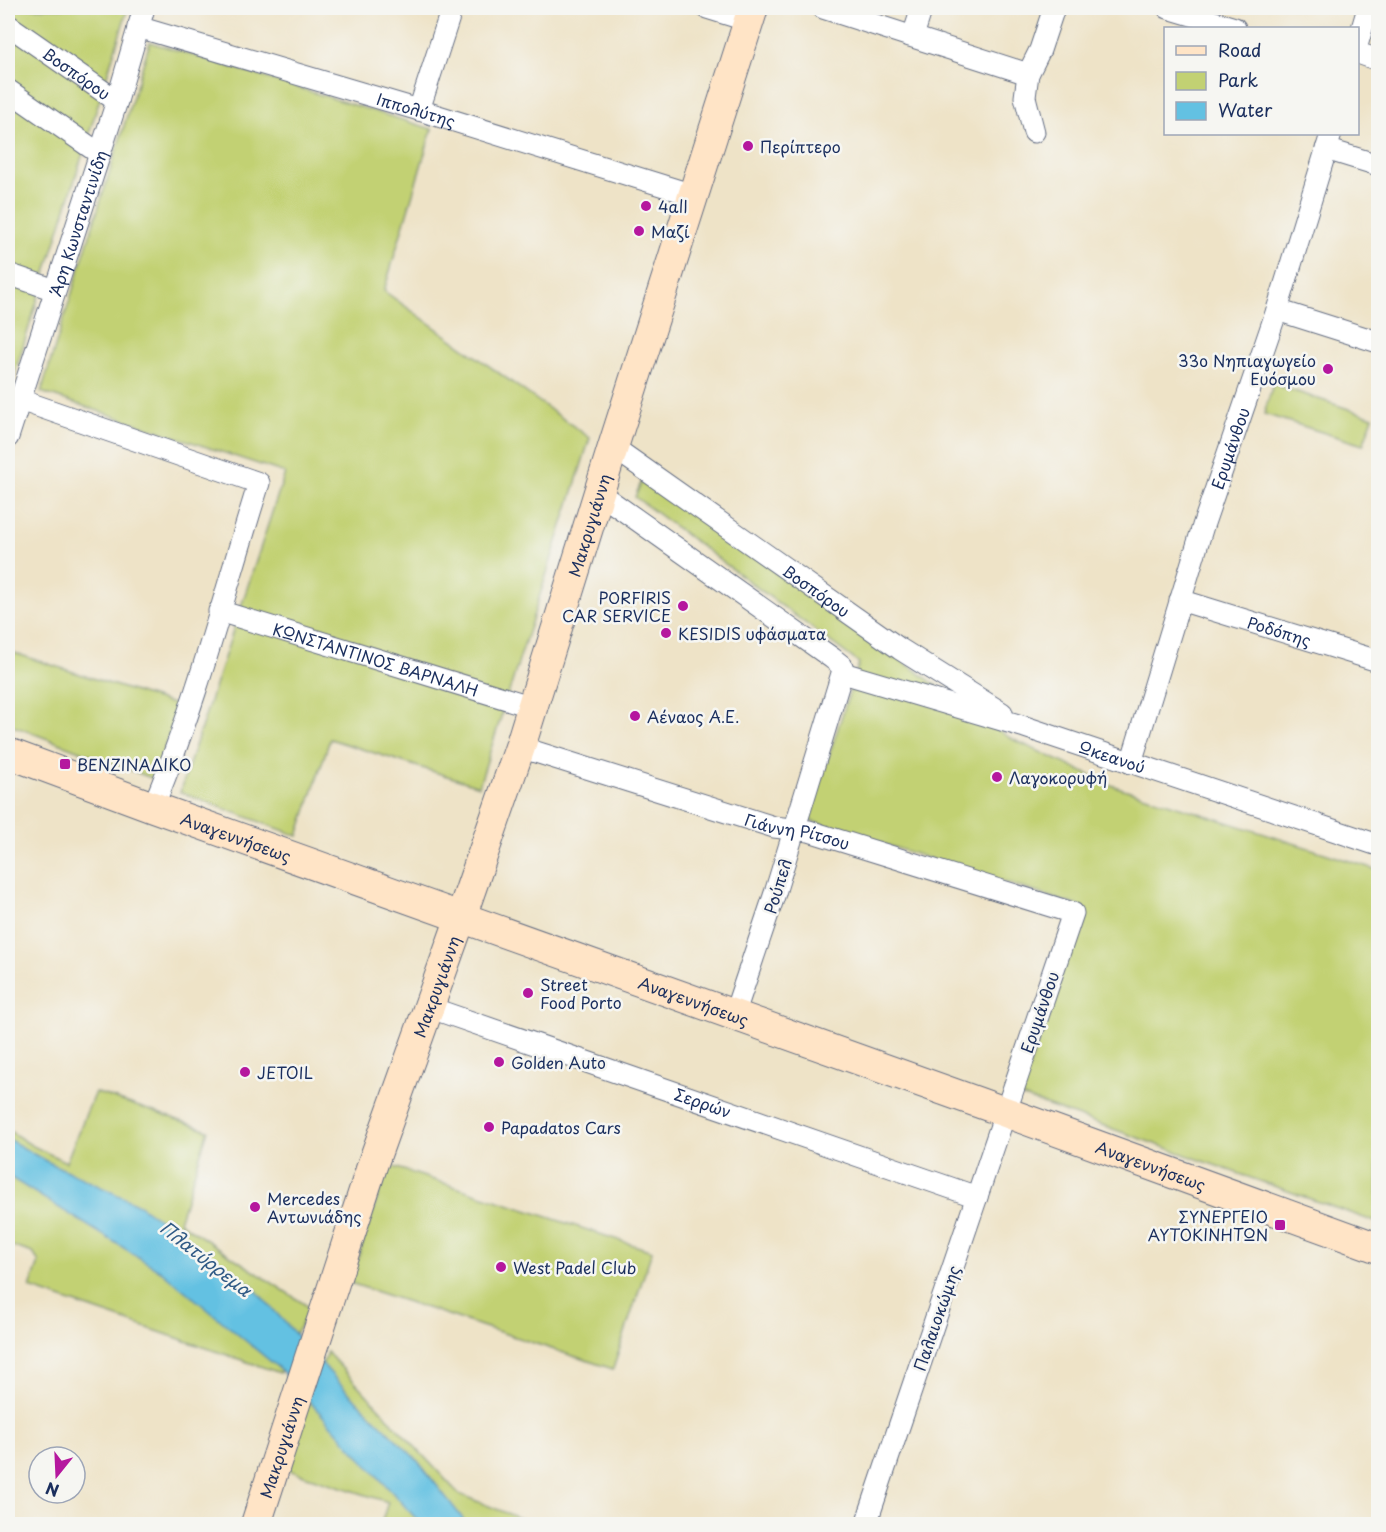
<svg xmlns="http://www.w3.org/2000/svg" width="1386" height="1532" font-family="'Playpen Sans',sans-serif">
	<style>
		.green { fill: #c2d173; stroke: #6e8068; stroke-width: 1.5 }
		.water { fill: #63c1e2; stroke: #3f78a0; stroke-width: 1.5 }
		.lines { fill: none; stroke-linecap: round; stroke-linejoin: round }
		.street-casing { stroke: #656e83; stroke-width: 23 }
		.secondary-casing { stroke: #656e83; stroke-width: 32 }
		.street { stroke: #fff; stroke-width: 21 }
		.secondary { stroke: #ffe4c6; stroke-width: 30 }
		.poi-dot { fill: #b5179e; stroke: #f6f6f2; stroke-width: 2 }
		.labels { text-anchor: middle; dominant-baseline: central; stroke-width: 5; stroke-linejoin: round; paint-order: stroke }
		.street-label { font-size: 16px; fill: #1b2f5e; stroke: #f6f6f2 }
		.poi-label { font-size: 16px; fill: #1b2f5e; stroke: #f6f6f2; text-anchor: start }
		.water-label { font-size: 18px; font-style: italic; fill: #315b86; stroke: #f6f6f2 }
	</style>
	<rect width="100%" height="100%" fill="#f6f6f2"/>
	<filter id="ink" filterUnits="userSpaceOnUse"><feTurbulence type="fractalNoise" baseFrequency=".0167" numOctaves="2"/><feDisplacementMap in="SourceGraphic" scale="12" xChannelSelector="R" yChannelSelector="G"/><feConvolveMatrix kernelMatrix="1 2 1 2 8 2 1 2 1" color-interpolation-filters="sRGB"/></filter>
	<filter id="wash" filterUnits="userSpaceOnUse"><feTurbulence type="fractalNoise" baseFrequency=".008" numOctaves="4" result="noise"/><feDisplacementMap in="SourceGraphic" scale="24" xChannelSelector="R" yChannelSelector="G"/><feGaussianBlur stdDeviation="1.35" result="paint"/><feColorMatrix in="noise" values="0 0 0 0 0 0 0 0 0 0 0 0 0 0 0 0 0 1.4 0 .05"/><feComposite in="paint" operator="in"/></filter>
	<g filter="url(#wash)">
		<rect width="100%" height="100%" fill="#eee3c7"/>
		<!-- green -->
		<g class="green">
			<polygon points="8,8 128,8 8,395"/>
			<polygon points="150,42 432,129 384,291 590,438 479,786 330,739 298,836 180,792 285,473 41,392"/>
			<polygon points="1273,384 1373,417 1363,445 1264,414"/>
			<polygon points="644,476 1010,738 1111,785 1378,870 1378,1223 1020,1096 1082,907 808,820 859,663 635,497"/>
			<polygon points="8,651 179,706 154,779 8,724"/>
			<polygon points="95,1092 208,1130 179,1222 312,1309 292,1338 284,1354 280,1373 30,1288 39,1262 33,1253 8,1245 8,1130 31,1145 66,1162"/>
			<polygon points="388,1165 652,1251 613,1369 350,1283"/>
			<polygon points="327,1352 459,1494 534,1524 381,1524 388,1502 282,1468"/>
		</g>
		<!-- water -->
		<polygon class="water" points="8,1139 44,1160 139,1205 252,1286 345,1389 417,1460 467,1524 421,1524 281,1370 161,1271 8,1176"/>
	</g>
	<g filter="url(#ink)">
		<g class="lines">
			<defs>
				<g id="street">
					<polyline points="707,8 749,21"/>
					<polyline points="823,8 1028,74"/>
					<polyline points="1168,8 1235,28"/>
					<path id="s1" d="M 8,25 L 117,101"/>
					<path id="s2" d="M 138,27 L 419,110 L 693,195"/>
					<polyline points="913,36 922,8"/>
					<polyline points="1358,42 1368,8"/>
					<polyline points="1358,53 1378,60"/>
					<polyline points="8,90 100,154"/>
					<polyline points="419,110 452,8"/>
					<polyline points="1034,132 1025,97 1028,74 1040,50 1054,8"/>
					<polyline points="1326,149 1378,165"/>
					<polyline points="8,274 55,290"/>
					<polyline points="1277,310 1378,342"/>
					<path d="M 20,400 L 259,483 C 225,591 197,702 153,807"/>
					<path id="s3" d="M 8,437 L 117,101 L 144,8"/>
					<path id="s4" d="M 613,447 L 900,649 L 1002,713"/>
					<polyline points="599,493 832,658 842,666 843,670 775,893 734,1015"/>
					<path id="s5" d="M 1180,600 L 1378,661"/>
					<path id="s6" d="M 219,611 L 533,707"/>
					<path id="s7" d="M 843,673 L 1025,727 L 1378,845"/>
					<path id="s8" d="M 520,747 L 774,827 L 809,831 L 1073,913 L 866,1524"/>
					<path id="s9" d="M 1131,763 L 1203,526 L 1277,310 L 1331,134"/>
					<path id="s10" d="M 428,1007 L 977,1197"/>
				</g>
				<g id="secondary">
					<path id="s11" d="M 8,753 L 153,807 L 1005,1112 L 1378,1248"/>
					<path id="s12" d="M 256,1524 L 373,1163 L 461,917 L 520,747 L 613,447 L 753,8"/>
				</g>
			</defs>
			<!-- street casing -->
			<use href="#street" class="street-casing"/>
			<!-- secondary casing -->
			<use href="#secondary" class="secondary-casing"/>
			<!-- street -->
			<use href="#street" class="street"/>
			<!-- secondary -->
			<use href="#secondary" class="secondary"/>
		</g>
	</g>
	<!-- markers -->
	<g class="poi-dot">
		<circle cx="748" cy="146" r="6"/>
		<circle cx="646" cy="206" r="6"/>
		<circle cx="639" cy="231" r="6"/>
		<circle cx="1328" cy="369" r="6"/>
		<circle cx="683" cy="606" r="6"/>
		<circle cx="666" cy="633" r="6"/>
		<circle cx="635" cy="716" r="6"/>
		<rect x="59" y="758" width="12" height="12" rx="3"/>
		<circle cx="997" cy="777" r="6"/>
		<circle cx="528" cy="993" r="6"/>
		<circle cx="499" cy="1062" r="6"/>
		<circle cx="245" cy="1072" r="6"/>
		<circle cx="489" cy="1127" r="6"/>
		<circle cx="255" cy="1207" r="6"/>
		<rect x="1274" y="1219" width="12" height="12" rx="3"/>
		<circle cx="501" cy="1267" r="6"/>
	</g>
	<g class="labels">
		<!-- street labels -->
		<g class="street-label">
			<text stroke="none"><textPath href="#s1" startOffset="84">Βοσπόρου</textPath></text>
			<text stroke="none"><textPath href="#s2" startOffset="290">Ιππολύτης</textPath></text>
			<text stroke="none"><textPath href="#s3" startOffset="225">Άρη Κωνσταντινίδη</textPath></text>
			<text stroke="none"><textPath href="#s9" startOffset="330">Ερυμάνθου</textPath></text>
			<text stroke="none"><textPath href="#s12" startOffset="1053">Μακρυγιάννη</textPath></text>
			<text stroke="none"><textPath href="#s4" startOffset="249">Βοσπόρου</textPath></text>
			<text stroke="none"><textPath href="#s5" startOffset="104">Ροδόπης</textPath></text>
			<text stroke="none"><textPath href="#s6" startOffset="164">ΚΩΝΣΤΑΝΤΙΝΟΣ ΒΑΡΝΑΛΗ</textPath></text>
			<text stroke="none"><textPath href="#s7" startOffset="282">Ωκεανού</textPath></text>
			<text stroke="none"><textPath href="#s8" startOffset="290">Γιάννη Ρίτσου</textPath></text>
			<text stroke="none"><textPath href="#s11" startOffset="243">Αναγεννήσεως</textPath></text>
			<text transform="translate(777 886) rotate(-73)">Ρούπελ</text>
			<text stroke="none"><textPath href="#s12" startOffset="567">Μακρυγιάννη</textPath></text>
			<text stroke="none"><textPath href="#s11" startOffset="729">Αναγεννήσεως</textPath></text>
			<text transform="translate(1039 1012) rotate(-71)">Ερυμάνθου</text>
			<text stroke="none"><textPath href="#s10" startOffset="291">Σερρών</textPath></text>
			<text stroke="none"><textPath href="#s11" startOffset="1215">Αναγεννήσεως</textPath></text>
			<text transform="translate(936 1318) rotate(-71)">Παλαιοκώμης</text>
			<text stroke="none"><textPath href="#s12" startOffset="81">Μακρυγιάννη</textPath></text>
		</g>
		<!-- poi labels -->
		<g class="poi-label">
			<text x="760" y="146">Περίπτερο</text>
			<text x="658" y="206">4all</text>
			<text x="651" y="231">Μαζί</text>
			<text x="1316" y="360" text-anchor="end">33ο Νηπιαγωγείο<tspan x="1316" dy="18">Ευόσμου</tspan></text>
			<text x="671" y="597" text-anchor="end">PORFIRIS<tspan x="671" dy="18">CAR SERVICE</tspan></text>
			<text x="678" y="633">KESIDIS υφάσματα</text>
			<text x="647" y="716">Αέναος Α.Ε.</text>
			<text x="77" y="764">ΒΕΝΖΙΝΑΔΙΚΟ</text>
			<text x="1009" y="777">Λαγοκορυφή</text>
			<text x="540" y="984">Street<tspan x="540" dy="18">Food Porto</tspan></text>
			<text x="511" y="1062">Golden Auto</text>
			<text x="257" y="1072">JETOIL</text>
			<text x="501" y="1127">Papadatos Cars</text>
			<text x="267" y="1198">Mercedes<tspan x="267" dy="18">Αντωνιάδης</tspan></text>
			<text x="1268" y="1216" text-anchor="end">ΣΥΝΕΡΓΕΙΟ<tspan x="1268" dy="18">ΑΥΤΟΚΙΝΗΤΩΝ</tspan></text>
			<text x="513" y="1267">West Padel Club</text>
		</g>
		<!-- water labels -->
		<g class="water-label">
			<text transform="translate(206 1258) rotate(38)">Πλατύρρεμα</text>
		</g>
	</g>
	<!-- margin -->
	<rect width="1386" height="1532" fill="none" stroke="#f6f6f2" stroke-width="30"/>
	<!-- legend -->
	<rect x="1164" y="27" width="195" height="108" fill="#f6f6f2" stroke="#9ea6b7" stroke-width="1.5"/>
	<rect x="1176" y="46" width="30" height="9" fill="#ffe4c6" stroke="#9ea6b7" stroke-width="1.5"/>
	<text x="1218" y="57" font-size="18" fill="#1b2f5e">Road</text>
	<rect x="1176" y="72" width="30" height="18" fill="#c2d173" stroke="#9ea6b7" stroke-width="1.5"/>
	<text x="1218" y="87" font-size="18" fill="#1b2f5e">Park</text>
	<rect x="1176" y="102" width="30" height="18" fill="#63c1e2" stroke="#9ea6b7" stroke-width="1.5"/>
	<text x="1218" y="117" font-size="18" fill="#1b2f5e">Water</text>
	<!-- north arrow -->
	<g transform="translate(57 1475) rotate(198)"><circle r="28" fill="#f6f6f2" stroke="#9ea6b7" stroke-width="1.5"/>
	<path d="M0-4.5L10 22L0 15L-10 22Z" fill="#b5179e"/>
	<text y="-9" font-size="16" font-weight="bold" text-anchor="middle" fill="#1b2f5e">N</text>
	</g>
</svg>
